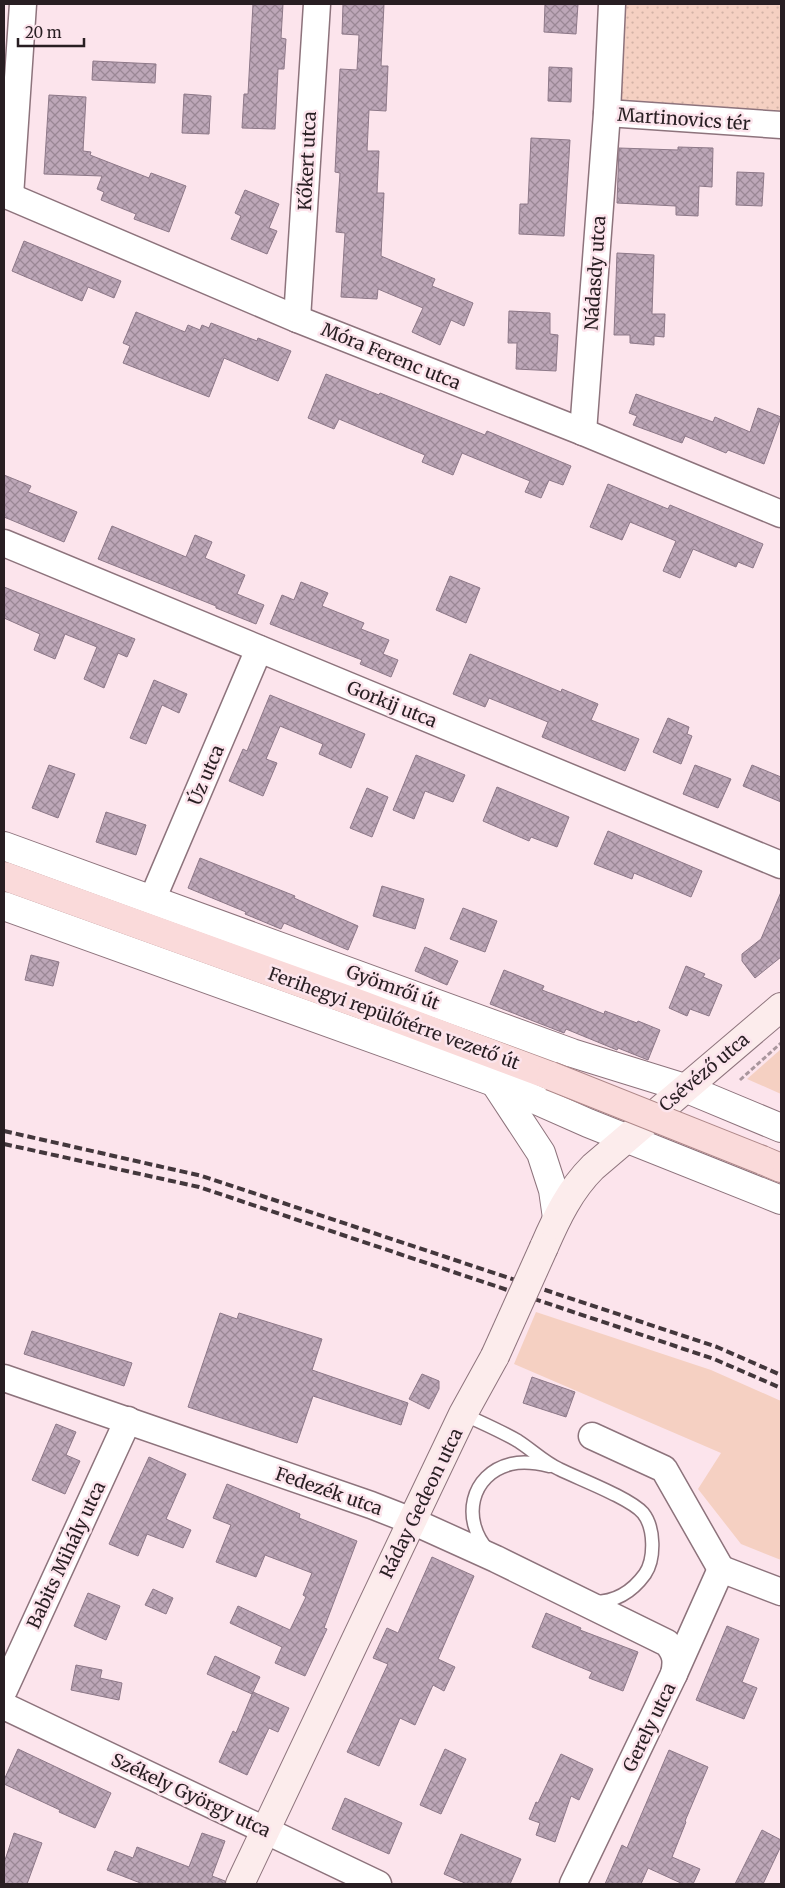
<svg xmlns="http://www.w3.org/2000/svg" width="785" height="1888" font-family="Merriweather,serif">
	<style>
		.green { fill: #f5d0c2 }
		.park { fill: url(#park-dots) }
		.building { fill: url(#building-cross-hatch); stroke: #8d7888 }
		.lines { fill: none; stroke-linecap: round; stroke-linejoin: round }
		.service-casing { stroke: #8d737c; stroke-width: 15 }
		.minor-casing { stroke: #8d737c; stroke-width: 29 }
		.tertiary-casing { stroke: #8d737c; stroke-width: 30 }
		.secondary-casing { stroke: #8d737c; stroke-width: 30 }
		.primary-casing { stroke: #ae8889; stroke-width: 30 }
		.path { stroke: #a9969d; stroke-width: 3; stroke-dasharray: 5 2.5; stroke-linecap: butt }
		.service { stroke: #fff; stroke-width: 12 }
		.minor { stroke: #fff; stroke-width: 26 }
		.tertiary { stroke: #fff; stroke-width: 28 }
		.secondary { stroke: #fcecec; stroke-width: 28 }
		.primary { stroke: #fadada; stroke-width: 28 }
		.rail { stroke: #43373c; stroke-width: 4; stroke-dasharray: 8 4; stroke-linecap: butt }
		.secondary-bridge-casing { stroke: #8d737c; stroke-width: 30; stroke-linecap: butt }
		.primary-bridge-casing { stroke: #ae8889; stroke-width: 30; stroke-linecap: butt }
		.secondary-bridge { stroke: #fcecec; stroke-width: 28 }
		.primary-bridge { stroke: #fadada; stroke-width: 28 }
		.labels { text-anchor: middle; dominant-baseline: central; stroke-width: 5; stroke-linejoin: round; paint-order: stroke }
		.street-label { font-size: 18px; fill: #281e22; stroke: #fce4ec }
	</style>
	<defs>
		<pattern id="park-dots" width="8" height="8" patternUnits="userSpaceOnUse" patternTransform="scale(1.25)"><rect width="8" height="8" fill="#f5d0c2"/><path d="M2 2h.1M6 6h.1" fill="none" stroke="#d2b2a6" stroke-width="1.8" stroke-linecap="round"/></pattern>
		<pattern id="building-cross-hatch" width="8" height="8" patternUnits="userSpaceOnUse" patternTransform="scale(1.25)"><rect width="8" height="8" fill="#bda7b8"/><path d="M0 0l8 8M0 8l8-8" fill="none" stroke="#9a8795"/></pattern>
	</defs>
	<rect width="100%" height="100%" fill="#fce4ec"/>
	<!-- green -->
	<g class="green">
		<polygon points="781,1049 781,1094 747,1079"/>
		<polygon points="536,1312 711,1370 781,1401 781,1560 741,1544 698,1489 721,1453 514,1364"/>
	</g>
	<!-- park -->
	<polygon class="park" points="623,4 781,4 781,114 618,102"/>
	<!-- building -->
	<g class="building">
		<polygon points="253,4 283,4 281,38 286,39 284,69 278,69 275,129 242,128 244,94 248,94"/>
		<polygon points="343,4 384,4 381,66 388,66 386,111 369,110 367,151 379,151 377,193 384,193 381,256 435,279 432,286 473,303 464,326 451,320 440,345 412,332 423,308 378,289 377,299 341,297 345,233 336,232 340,173 335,172 340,69 357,70 359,35 342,34"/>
		<polygon points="545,4 578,4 576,34 544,32"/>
		<polygon points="93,61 156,64 155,83 92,80"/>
		<polygon points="549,67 572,68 571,102 548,101"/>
		<polygon points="184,94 211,96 209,134 182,133"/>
		<polygon points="49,95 86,97 83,151 91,152 90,155 149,178 151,173 186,186 169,232 134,219 136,214 101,200 104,192 97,189 102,176 44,174"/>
		<polygon points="531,138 570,140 564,236 519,234 520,204 528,204"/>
		<polygon points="678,147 713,148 712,187 699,186 698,216 676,215 676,206 617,203 619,148 678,150"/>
		<polygon points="737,172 764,173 762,206 736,205"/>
		<polygon points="245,190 279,204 269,228 277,231 267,254 231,239 241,216 235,213"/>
		<polygon points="24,241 121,281 114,298 88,287 82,301 12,271"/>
		<polygon points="617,253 654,255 652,314 665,314 664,337 654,336 654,345 630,343 630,335 614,335"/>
		<polygon points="509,311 550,313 550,334 558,335 556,371 516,369 517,343 508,343"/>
		<polygon points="136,312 185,332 188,325 200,330 202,325 209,328 211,323 257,341 258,338 291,351 278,381 224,358 209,397 123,363 130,346 123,343"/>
		<polygon points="326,374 379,395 380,393 485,435 487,431 571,466 563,485 549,480 541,498 525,492 530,481 462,453 453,475 422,462 425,455 339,419 334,429 308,418"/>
		<polygon points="636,394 713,422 715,417 750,432 758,408 781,417 764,464 728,450 726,453 685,436 682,443 633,425 637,416 629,413"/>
		<polygon points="4,475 31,486 28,492 77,512 64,542 4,517"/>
		<polygon points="608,484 668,509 670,505 763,544 753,568 738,562 736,567 693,549 680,578 663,571 676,541 630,522 622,540 590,527"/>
		<polygon points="112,526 186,557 195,535 212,542 205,558 245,575 237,594 264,605 256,624 216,608 216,606 98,559"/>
		<polygon points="450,576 480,588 466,623 436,610"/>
		<polygon points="301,582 328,593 322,606 364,623 361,629 389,640 383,654 398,660 391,677 360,664 362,660 270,624 282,595 294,600"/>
		<polygon points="4,587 135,639 127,657 118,653 104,688 84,679 97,647 65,634 55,659 34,650 40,634 4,618"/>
		<polygon points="470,654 561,692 562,689 598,704 591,720 639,739 625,771 542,737 548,722 489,698 485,707 453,694"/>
		<polygon points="154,680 187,694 179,713 162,705 146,744 130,738"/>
		<polygon points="270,695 365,734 351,768 319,754 323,744 280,726 266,759 277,763 263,796 229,781 243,749 247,751"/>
		<polygon points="668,718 689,727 687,734 692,736 681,764 653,752"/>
		<polygon points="416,755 465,775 453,802 425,791 414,819 393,810"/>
		<polygon points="49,765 75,774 58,818 32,808"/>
		<polygon points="695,765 731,779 718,808 683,794"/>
		<polygon points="752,765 781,777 781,802 743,786"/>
		<polygon points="497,787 569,817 557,847 531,837 529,841 483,821"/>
		<polygon points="367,788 388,797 372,837 350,828"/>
		<polygon points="106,812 146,825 136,855 96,842"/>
		<polygon points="608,831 702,871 691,897 634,873 632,879 594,864"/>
		<polygon points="200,858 295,896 294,898 358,926 348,950 284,923 281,929 245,914 246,912 188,888"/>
		<polygon points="382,886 424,899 415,929 373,916"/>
		<polygon points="781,892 781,957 755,978 742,961 742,954 761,939"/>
		<polygon points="463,908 497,921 485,952 450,939"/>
		<polygon points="425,947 458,961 447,985 415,971"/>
		<polygon points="31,955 59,962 53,986 25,980"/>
		<polygon points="686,966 705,974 703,977 722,985 709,1016 690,1009 687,1016 669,1008"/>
		<polygon points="504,970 544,986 542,990 576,1003 604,1014 605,1011 637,1023 638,1021 660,1030 648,1060 618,1048 617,1050 566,1029 564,1033 490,1004"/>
		<polygon points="220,1313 237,1319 239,1313 322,1339 312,1370 408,1403 401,1425 313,1396 297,1443 188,1407"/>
		<polygon points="32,1331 132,1363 124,1386 24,1354"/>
		<polygon points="422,1374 439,1381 439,1389 429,1409 409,1399"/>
		<polygon points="532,1377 575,1392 566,1417 523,1403"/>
		<polygon points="56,1424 76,1432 66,1455 80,1461 65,1494 32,1480"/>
		<polygon points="149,1457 186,1474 166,1519 191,1530 183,1548 147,1534 138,1556 109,1544"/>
		<polygon points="227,1484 300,1514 299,1518 357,1541 324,1628 327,1629 305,1676 275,1663 282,1647 230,1623 238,1606 290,1630 306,1597 303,1595 312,1573 265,1555 256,1577 216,1562 231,1525 213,1518"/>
		<polygon points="432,1557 474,1576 438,1659 455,1667 444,1691 433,1685 415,1725 400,1718 379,1766 347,1752 388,1664 373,1658 387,1628 398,1633"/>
		<polygon points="153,1589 173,1598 166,1614 145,1605"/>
		<polygon points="88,1593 120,1606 106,1640 74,1626"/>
		<polygon points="546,1613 581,1628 580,1630 638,1652 623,1691 589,1678 592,1672 532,1647"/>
		<polygon points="727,1626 759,1639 742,1682 757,1688 744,1719 696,1700"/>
		<polygon points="215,1656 260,1677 252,1694 207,1674"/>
		<polygon points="76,1665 102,1670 100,1678 122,1683 119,1700 71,1690"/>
		<polygon points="253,1692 289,1708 278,1732 269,1728 247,1775 219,1762 233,1731 236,1733"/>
		<polygon points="18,1749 111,1793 95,1828 59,1812 60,1810 4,1784 4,1780"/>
		<polygon points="445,1749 466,1759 441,1814 420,1805"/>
		<polygon points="669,1750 708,1767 685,1821 686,1822 672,1857 700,1869 693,1884 683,1884 648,1868 641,1884 605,1884 622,1845 627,1848"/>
		<polygon points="561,1754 593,1769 579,1800 571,1796 555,1842 536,1835 540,1823 529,1819 536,1802 538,1803"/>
		<polygon points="345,1798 402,1823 389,1854 332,1829"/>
		<polygon points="762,1830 781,1840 781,1846 763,1884 735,1884"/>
		<polygon points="14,1833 42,1843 27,1884 4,1884 4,1863"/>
		<polygon points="202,1833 225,1841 212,1876 225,1881 225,1884 143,1884 107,1870 115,1851 133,1858 137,1847 189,1867"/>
		<polygon points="461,1834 521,1859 510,1884 467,1884 444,1874"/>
	</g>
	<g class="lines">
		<defs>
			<g id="service">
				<path d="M 463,1414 C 482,1423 501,1431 518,1441 C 532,1450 544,1462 559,1469 C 579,1479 630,1498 643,1513 C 655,1528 655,1559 645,1574 C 632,1592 615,1602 594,1602"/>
				<path d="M 488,1550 C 461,1520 470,1474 511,1464 C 524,1461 537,1463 549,1466"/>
			</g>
			<g id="minor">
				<polyline points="607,113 781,125"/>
				<polyline points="4,194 297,319 583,432 781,514"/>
				<polyline points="10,196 23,4"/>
				<polyline points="297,319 317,4"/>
				<polyline points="583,432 607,113 612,4"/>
				<polyline points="4,543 781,865"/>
				<polyline points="152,900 259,649"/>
				<path d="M 4,1378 L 371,1505 L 412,1521 L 496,1559 L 667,1643 C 676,1653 677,1661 674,1674"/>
				<polyline points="592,1436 664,1469 721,1569"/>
				<polyline points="721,1569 781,1592"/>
				<polyline points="4,1690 128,1420"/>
				<polyline points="4,1706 378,1884"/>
				<polyline points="573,1884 674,1674 721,1569"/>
			</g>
			<g id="tertiary">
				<polyline points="4,846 572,1053 685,1088 781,1128"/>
				<polyline points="4,906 502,1085 588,1123 781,1200"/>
				<polyline points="495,1083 541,1153 553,1190 557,1218"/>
			</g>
			<g id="secondary">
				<path d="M 544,1247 C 557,1217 570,1190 593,1167 L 781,1007"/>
				<polyline points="240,1884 412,1521 463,1414 495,1356"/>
			</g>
			<g id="primary">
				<polyline points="4,876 362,1005 551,1076"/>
				<polyline points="762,1160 781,1168"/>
			</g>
		</defs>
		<!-- service casing -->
		<use href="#service" class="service-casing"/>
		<!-- minor casing -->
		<use href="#minor" class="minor-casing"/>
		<!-- tertiary casing -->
		<use href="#tertiary" class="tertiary-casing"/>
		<!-- secondary casing -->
		<use href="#secondary" class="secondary-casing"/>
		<!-- primary casing -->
		<use href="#primary" class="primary-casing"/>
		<!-- path -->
		<polyline class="path" points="740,1080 781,1043"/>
		<!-- service -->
		<use href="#service" class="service"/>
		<!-- minor -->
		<use href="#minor" class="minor"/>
		<!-- tertiary -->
		<use href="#tertiary" class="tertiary"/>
		<!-- secondary -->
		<use href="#secondary" class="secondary"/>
		<!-- primary -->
		<use href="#primary" class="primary"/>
		<!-- rail -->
		<g class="rail">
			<polyline points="4,1131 202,1176 717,1347 781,1375"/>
			<polyline points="4,1144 199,1187 714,1359 781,1388"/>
		</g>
		<defs>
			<polyline id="secondary-bridge" points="495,1356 544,1247"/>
			<polyline id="primary-bridge" points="551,1076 762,1160"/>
		</defs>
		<!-- secondary-bridge casing -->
		<use href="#secondary-bridge" class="secondary-bridge-casing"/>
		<!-- primary-bridge casing -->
		<use href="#primary-bridge" class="primary-bridge-casing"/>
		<!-- secondary-bridge -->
		<use href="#secondary-bridge" class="secondary-bridge"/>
		<!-- primary-bridge -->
		<use href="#primary-bridge" class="primary-bridge"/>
	</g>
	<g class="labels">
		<!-- street labels -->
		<g class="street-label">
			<text transform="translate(684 119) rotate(4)">Martinovics tér</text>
			<text transform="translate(307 161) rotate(-87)">Kőkert utca</text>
			<text transform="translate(595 273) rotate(-86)">Nádasdy utca</text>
			<text transform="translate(391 356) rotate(22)">Móra Ferenc utca</text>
			<text transform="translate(392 704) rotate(22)">Gorkij utca</text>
			<text transform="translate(206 775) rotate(-67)">Úz utca</text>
			<text transform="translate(393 987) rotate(20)">Gyömrői út</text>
			<text transform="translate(394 1018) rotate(20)">Ferihegyi repülőtérre vezető út</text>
			<text transform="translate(704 1072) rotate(-40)">Csévéző utca</text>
			<text transform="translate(329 1491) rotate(19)">Fedezék utca</text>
			<text transform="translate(421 1503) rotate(-64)">Ráday Gedeon utca</text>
			<text transform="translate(66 1555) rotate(-65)">Babits Mihály utca</text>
			<text transform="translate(649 1727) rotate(-64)">Gerely utca</text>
			<text transform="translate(191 1795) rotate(25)">Székely György utca</text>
		</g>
	</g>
	<!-- border -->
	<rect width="785" height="1888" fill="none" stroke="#281e22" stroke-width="10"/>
	<!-- scale -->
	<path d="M18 38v8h66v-8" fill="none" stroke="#281e22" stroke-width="2.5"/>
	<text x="25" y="38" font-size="15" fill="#281e22" stroke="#fce4ec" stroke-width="4" paint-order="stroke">20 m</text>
</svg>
